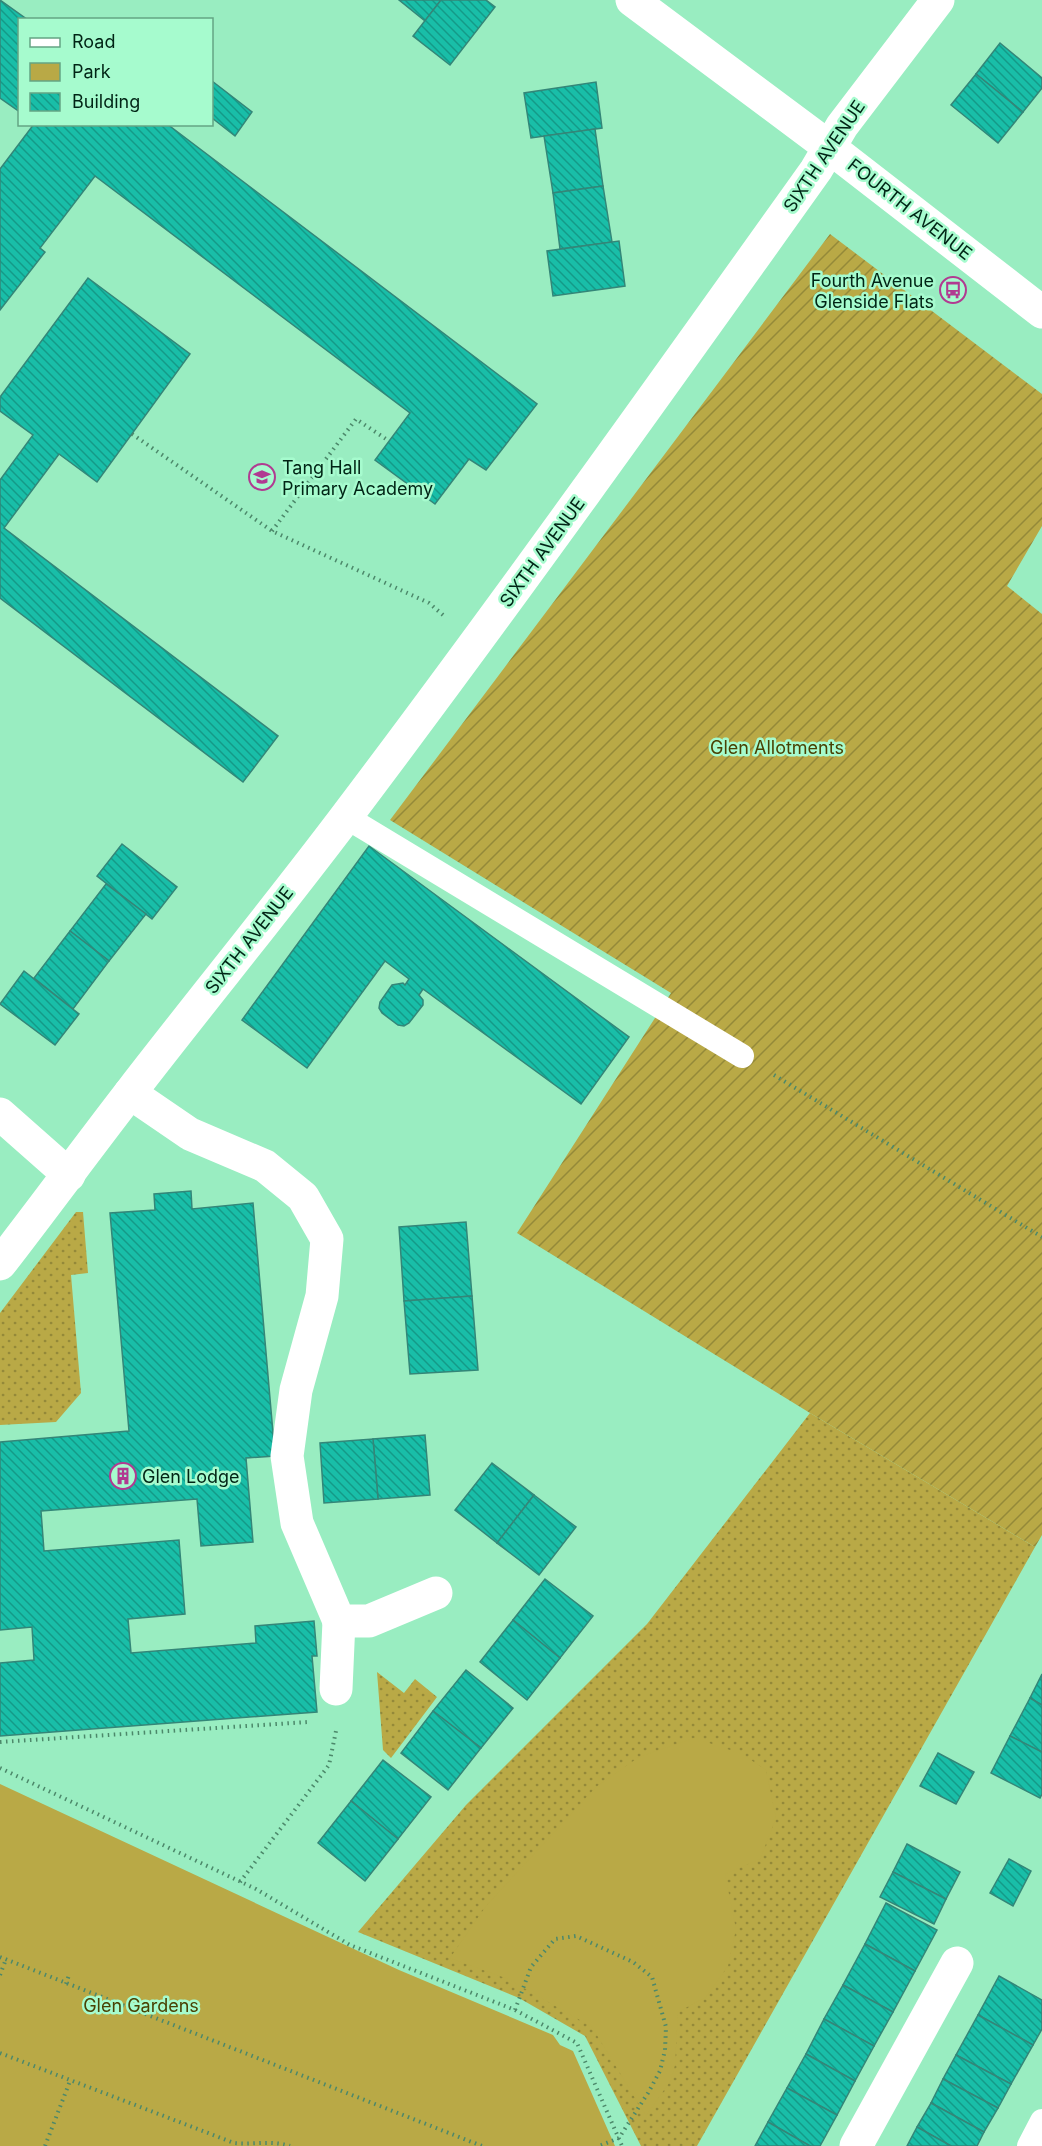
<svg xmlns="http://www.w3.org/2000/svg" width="1042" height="2146" font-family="Inter,sans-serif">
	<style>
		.grass { fill: url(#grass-dots) }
		.park { fill: #b9a946 }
		.garden { fill: url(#garden-furrows) }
		.building { fill: url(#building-back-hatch); stroke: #348678; stroke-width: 1.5 }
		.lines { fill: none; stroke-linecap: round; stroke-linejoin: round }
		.path { stroke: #4c886a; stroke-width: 4; stroke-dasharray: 1.5 4.5; stroke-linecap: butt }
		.service { stroke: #fff; stroke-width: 24 }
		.minor { stroke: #fff; stroke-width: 33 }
		.labels { text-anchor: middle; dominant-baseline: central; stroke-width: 5; stroke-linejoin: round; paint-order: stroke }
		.street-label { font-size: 18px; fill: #002415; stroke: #a6fbce }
		.poi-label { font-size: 18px; fill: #002415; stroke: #a6fbce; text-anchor: start }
		.park-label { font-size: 18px; fill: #494103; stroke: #a6fbce }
	</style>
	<defs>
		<pattern id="grass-dots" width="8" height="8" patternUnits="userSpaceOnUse" patternTransform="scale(1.5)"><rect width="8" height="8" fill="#b9a946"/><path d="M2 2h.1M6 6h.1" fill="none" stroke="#948939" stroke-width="1.8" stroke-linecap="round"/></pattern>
		<pattern id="garden-furrows" width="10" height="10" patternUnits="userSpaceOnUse" patternTransform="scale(1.5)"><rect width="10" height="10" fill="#b9a946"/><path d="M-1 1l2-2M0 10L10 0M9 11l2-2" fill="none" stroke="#948939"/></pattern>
		<pattern id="building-back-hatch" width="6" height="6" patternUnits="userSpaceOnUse" patternTransform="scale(1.5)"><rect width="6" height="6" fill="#19bea8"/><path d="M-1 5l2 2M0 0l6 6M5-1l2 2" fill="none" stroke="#149a88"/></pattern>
	</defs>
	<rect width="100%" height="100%" fill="#99edc1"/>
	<!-- grass -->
	<g class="grass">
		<polygon points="76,1212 83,1212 88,1273 71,1275 81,1393 56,1422 0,1425 0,1313"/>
		<polygon points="810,1413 1035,1547 697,2146 641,2146 585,2036 519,1998 358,1932 466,1805 647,1624"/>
		<polygon points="377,1672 404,1693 415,1679 437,1697 391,1758 383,1750"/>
	</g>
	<!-- park -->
	<g class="park">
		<polygon points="694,1738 742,1754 766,1770 776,1818 760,1859 725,1874 736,1929 728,1966 706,1997 678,2012 675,2065 671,2080 646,2116 592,2027 508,1979 450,1958 486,1906 596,1787 639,1757"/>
		<polygon points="0,1784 399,1970 553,2035 560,2045 573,2051 615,2146 0,2146"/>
	</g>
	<!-- garden -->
	<polygon class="garden" points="830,234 1042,394 1042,526 1007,586 1042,614 1042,1535 1035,1547 810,1413 517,1233 671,993 390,820"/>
	<!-- building -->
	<g class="building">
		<polygon points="0,0 28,20 20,20 20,112 0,98"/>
		<polygon points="399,0 441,0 425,21"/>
		<polygon points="441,0 486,0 495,7 450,65 413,36"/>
		<polygon points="1000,43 1042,78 1042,88 1023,112 976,74"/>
		<polygon points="976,74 1023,112 998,143 951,105"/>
		<polygon points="212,81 252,112 235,136 212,118"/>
		<polygon points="596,82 602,128 531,138 524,93"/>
		<polygon points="34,124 167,124 537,404 486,470 469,459 435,504 375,460 410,413 95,176 40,248 45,252 0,310 0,169"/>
		<polygon points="595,129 603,186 553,193 544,136"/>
		<polygon points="603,186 612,242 560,249 553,193"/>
		<polygon points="619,241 625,286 553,296 547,251"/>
		<polygon points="88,278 190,354 97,482 59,454 4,528 278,736 243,782 0,598 0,480 33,435 0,411 0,397"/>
		<polygon points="122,844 177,887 152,919 97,876"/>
		<polygon points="369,846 629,1037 581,1104 423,989 419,995 423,1000 423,1005 409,1023 404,1026 398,1025 382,1013 379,1008 380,1002 392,985 403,983 405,985 409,979 385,961 307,1068 242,1020"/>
		<polygon points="106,884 146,914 109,961 70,931"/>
		<polygon points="70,931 109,961 73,1009 34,978"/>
		<polygon points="24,971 79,1014 55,1045 0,1004"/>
		<polygon points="191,1191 192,1209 253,1203 275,1456 246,1458 253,1542 201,1546 197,1499 41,1511 44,1551 179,1540 185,1614 128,1619 131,1653 256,1643 255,1626 314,1621 317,1656 312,1656 317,1712 0,1736 0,1663 34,1660 32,1627 0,1630 0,1442 129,1431 110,1213 155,1210 154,1194"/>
		<polygon points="466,1222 472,1296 404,1301 399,1227"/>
		<polygon points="472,1296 478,1370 410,1374 404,1301"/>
		<polygon points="425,1435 430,1495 378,1499 373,1439"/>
		<polygon points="373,1439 378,1499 324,1503 320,1443"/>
		<polygon points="492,1463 534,1495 497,1543 455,1510"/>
		<polygon points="534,1495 576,1527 539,1575 497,1543"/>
		<polygon points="545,1579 593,1616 560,1658 513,1620"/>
		<polygon points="513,1620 560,1658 527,1700 480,1662"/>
		<polygon points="466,1670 513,1708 481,1748 433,1711"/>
		<polygon points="1042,1674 1042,1705 1030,1698"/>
		<polygon points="1030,1698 1042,1705 1042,1752 1010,1736"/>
		<polygon points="433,1711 481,1748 448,1790 401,1753"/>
		<polygon points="1010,1736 1042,1752 1042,1794 1040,1798 991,1773"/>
		<polygon points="938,1753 974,1772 956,1804 920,1786"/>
		<polygon points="383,1760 431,1797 398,1839 351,1801"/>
		<polygon points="351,1801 398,1839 365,1881 318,1843"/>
		<polygon points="907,1844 960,1872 946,1899 893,1872"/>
		<polygon points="1009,1859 1031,1871 1013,1906 990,1893"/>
		<polygon points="893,1872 946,1899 934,1924 880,1897"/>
		<polygon points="886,1903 937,1930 915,1971 865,1944"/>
		<polygon points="865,1944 915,1971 893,2012 843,1985"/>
		<polygon points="999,1976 1042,2000 1042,2029 1033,2045 978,2015"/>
		<polygon points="843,1985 893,2012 874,2046 824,2019"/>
		<polygon points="978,2015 1033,2045 1011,2084 956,2055"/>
		<polygon points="824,2019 874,2046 855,2081 806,2054"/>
		<polygon points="806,2054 855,2081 837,2115 787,2088"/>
		<polygon points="956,2055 1011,2084 998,2108 943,2079"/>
		<polygon points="943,2079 998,2108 984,2132 931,2103"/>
		<polygon points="787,2088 837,2115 820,2146 810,2146 768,2122"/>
		<polygon points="931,2103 984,2132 977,2146 951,2146 917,2127"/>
		<polygon points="768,2122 810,2146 755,2146"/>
		<polygon points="917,2127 951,2146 907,2146"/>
	</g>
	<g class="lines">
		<!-- path -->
		<g class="path">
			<polyline points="132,434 272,531 429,603 443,615"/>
			<polyline points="272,531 356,419 389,441"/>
			<polyline points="774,1075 1042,1237"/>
			<polyline points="0,1742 308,1722"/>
			<polyline points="0,1768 256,1889 350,1945 515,2010 577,2043 622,2146"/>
			<polyline points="240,1882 329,1765 336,1731"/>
			<polyline points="0,1957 482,2146"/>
			<polyline points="0,1975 6,1959"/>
			<polyline points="66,1984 69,1975"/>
			<polyline points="515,2010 531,1967 555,1939 576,1936 633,1962 652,1977 666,2027 665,2050 660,2071 648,2093 619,2138 599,2146"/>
			<path d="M 0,2053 L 234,2143 C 253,2145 271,2140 290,2146"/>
			<polyline points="45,2146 70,2081"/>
		</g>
		<!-- service -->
		<g class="service">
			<polyline points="346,817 742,1056"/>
			<polyline points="1029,2146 1042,2121"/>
		</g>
		<!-- minor -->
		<g class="minor">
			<polyline points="632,0 829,147 1042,312"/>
			<polyline points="130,1093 190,1134 265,1166 303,1197 327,1239 322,1296 296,1390 287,1456 297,1523 339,1621 369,1621 436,1593"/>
			<polyline points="0,1114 69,1175"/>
			<path d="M 0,1264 C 45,1206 88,1147 133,1089 C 204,997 278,907 348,814 C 508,602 662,386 816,170 L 842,126 L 938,0"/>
			<polyline points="336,1689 339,1621"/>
			<polyline points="856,2146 957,1963"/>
		</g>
	</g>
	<!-- icons -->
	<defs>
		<symbol id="bus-ring" viewBox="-11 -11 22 22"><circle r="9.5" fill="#a6fbce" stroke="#b13a91" stroke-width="1.5"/><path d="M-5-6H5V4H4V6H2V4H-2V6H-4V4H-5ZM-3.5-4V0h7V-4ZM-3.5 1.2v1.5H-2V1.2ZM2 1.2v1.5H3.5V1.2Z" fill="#b13a91"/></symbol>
		<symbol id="school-ring" viewBox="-11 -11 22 22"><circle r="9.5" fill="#a6fbce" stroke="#b13a91" stroke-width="1.5"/><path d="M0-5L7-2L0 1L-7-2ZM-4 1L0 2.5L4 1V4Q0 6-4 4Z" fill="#b13a91"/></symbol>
		<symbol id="building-ring" viewBox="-11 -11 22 22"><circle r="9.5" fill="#a6fbce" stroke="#b13a91" stroke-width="1.5"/><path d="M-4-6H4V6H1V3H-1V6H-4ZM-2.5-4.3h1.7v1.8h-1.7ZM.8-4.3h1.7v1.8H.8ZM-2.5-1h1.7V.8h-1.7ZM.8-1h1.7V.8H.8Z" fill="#b13a91"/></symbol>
	</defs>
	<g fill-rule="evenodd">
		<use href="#bus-ring" x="938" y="275" width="30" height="30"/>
		<use href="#school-ring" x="247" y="462" width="30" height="30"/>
		<use href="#building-ring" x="108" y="1461" width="30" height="30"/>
	</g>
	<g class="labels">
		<!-- street labels -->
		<g class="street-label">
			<text transform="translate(824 156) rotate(-56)">SIXTH AVENUE</text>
			<text transform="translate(910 209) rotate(38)">FOURTH AVENUE</text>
			<text transform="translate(542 552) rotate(-54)">SIXTH AVENUE</text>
			<text transform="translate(249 940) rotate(-52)">SIXTH AVENUE</text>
		</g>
		<!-- poi labels -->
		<g class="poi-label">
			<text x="934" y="280" text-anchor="end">Fourth Avenue<tspan x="934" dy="21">Glenside Flats</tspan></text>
			<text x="282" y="467">Tang Hall<tspan x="282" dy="21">Primary Academy</tspan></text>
			<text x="142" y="1476">Glen Lodge</text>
		</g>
		<!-- park labels -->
		<g class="park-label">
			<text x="777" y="747">Glen Allotments</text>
			<text x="141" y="2005">Glen Gardens</text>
		</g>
	</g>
	<!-- legend -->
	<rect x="18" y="18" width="195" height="108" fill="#a6fbce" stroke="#64a584" stroke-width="1.5"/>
	<rect x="30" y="38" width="30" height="9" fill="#ffffff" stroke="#64a584" stroke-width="1.5"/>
	<text x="72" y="48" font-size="18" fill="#002415">Road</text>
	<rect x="30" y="63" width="30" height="18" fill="#b9a946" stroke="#64a584" stroke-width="1.5"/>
	<text x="72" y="78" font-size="18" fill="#002415">Park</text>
	<rect x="30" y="93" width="30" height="18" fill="url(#building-back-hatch)" stroke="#64a584" stroke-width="1.5"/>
	<text x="72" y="108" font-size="18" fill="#002415">Building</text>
</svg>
